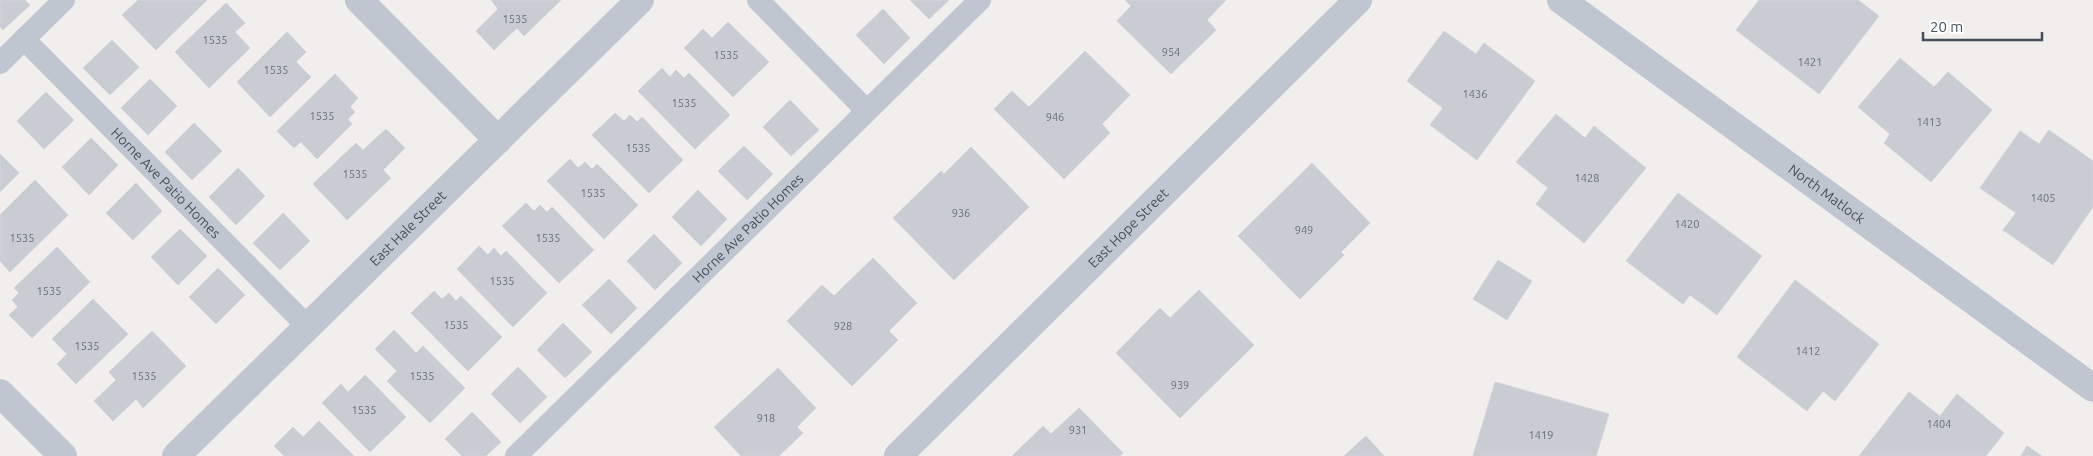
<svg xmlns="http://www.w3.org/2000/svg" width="2093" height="456" font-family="Ubuntu,sans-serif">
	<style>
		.building { fill: #caccd4; stroke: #d2d3d9 }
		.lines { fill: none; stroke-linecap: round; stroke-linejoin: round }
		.lane { stroke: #bfc6d0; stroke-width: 22 }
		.street { stroke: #bfc6d0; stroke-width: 28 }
		.labels { text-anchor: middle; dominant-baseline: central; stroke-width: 5; stroke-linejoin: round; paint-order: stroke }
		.number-label { font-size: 11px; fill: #676e79 }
		.street-label { font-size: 14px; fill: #464f5b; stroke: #fff }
	</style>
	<rect width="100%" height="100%" fill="#f1eeee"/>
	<!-- building -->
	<g class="building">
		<polygon points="0,0 25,0 30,5 3,30 0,27"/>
		<polygon points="138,0 207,0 156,50 122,15"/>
		<polygon points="561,0 524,36 517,28 494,50 476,31 498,9 491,0"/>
		<polygon points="910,0 949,0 929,19"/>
		<polygon points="1125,0 1226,0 1207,20 1216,30 1171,74 1117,21 1131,6"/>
		<polygon points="1759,0 1858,0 1879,16 1819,94 1736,30"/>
		<polygon points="226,3 245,23 235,32 250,48 209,88 175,52"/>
		<polygon points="883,9 910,38 884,64 856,35"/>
		<polygon points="728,22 769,62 733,97 684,48 703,29 712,38"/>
		<polygon points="1444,31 1476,54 1484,43 1535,81 1477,160 1430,125 1443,108 1407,81"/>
		<polygon points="287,32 306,52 296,62 311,77 270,117 237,82"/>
		<polygon points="112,40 139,67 110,95 83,68"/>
		<polygon points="1085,51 1130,95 1102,124 1110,133 1064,179 994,109 1012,91 1029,107"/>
		<polygon points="1900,58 1934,87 1948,72 1992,110 1931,182 1884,143 1890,134 1858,107"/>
		<polygon points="662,68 670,77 676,70 684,78 689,73 730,115 695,149 638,91"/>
		<polygon points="335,74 358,98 350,107 355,112 348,119 352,124 317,159 301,142 294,148 277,131"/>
		<polygon points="150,79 177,106 148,135 121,108"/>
		<polygon points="46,92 74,120 44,149 17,121"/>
		<polygon points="790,100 819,130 791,156 763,127"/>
		<polygon points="615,113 624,121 630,115 637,122 642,117 683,160 649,193 592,135"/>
		<polygon points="1556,114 1585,138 1594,126 1646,168 1584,243 1536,204 1548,188 1516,162"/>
		<polygon points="194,123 222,151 192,180 165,152"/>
		<polygon points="386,129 405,148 383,170 391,178 347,220 313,184 356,143 363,150"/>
		<polygon points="2049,130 2093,161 2093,207 2053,265 2003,230 2016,213 1980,188 2020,131 2039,144"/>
		<polygon points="91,138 118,165 89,195 62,167"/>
		<polygon points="744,146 773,174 747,200 718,171"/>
		<polygon points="971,147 1029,207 954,280 893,218 941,171 944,174"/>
		<polygon points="0,154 19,173 0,192"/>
		<polygon points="570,159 578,168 585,162 592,169 597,164 638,205 604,239 547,181"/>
		<polygon points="1312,163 1370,223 1341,252 1344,255 1300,299 1238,236"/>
		<polygon points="238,168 265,196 236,225 209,197"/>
		<polygon points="35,180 68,215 10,272 0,261 0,215"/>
		<polygon points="136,183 162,211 133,240 106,213"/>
		<polygon points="698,190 727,219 701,246 672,217"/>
		<polygon points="1678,193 1762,256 1717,315 1690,295 1683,304 1626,261"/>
		<polygon points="526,203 534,211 540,205 547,212 552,207 594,250 559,283 502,226"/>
		<polygon points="283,213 310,241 280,270 253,243"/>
		<polygon points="180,229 207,256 178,285 151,257"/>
		<polygon points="654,234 682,263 655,290 627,261"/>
		<polygon points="479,246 488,255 494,248 501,256 506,251 547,293 513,327 457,269"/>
		<polygon points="57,247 90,282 32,338 9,315 18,307 12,300 19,293 14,288"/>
		<polygon points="873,258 917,303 889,331 898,340 852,386 787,321 822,285 834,296"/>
		<polygon points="1498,260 1532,281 1507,320 1473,299"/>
		<polygon points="218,268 245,295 216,324 189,297"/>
		<polygon points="609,279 637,308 611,334 582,305"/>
		<polygon points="1795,280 1879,344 1835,401 1823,391 1807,411 1737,357"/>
		<polygon points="1199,290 1254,345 1180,418 1116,353 1160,308 1170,318"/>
		<polygon points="434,291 442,299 449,293 456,301 461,296 502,337 468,371 411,313"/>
		<polygon points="93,299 128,334 76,384 57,364 67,354 52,339"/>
		<polygon points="563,323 592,352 565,378 537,350"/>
		<polygon points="394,330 416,353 423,346 465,388 430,423 387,381 397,371 375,349"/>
		<polygon points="152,331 186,366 143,408 136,399 113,421 94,401 116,380 109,372"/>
		<polygon points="518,367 547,397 520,423 491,394"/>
		<polygon points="778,368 816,408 797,427 803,433 779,456 741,456 714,427"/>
		<polygon points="365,375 406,417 370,452 322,403 341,384 348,392"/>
		<polygon points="1495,382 1609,414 1596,456 1473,456"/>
		<polygon points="1909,392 1940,416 1957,394 2004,433 1986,456 1859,456"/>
		<polygon points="1079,408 1123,453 1120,456 1012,456 1043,426 1051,434"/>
		<polygon points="472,412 501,442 486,456 462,456 445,439"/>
		<polygon points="319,421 354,456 284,456 274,446 293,427 303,437"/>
		<polygon points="1366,436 1384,456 1344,456"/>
		<polygon points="2027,446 2042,456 2021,456"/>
	</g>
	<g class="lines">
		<!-- lane -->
		<g class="lane">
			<polyline points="758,0 867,111"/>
			<path id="s1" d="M 24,39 L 308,327"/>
			<polyline points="0,63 64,0"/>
			<path id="s2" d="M 516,456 L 980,0"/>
		</g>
		<!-- street -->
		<g class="street">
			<polyline points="359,0 498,140"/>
			<path id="s3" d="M 1561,0 L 2093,388"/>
			<polyline points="0,393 63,456"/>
			<path id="s4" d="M 176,456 L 640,0"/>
			<path id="s5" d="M 898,456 L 1358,0"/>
		</g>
	</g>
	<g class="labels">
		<!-- number labels -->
		<g class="number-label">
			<text x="515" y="19">1535</text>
			<text x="215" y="40">1535</text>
			<text x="1171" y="52">954</text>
			<text x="726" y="55">1535</text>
			<text x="1810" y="62">1421</text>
			<text x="276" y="70">1535</text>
			<text x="1475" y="94">1436</text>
			<text x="684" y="103">1535</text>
			<text x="322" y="116">1535</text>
			<text x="1055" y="117">946</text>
			<text x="1929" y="122">1413</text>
			<text x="638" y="148">1535</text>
			<text x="355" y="174">1535</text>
			<text x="1587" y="178">1428</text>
			<text x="593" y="193">1535</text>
			<text x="2043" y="198">1405</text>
			<text x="961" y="213">936</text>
			<text x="1687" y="224">1420</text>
			<text x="1304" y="230">949</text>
			<text x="22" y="238">1535</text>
			<text x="548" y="238">1535</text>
			<text x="502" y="281">1535</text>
			<text x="49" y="291">1535</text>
			<text x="456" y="325">1535</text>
			<text x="843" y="326">928</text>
			<text x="87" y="346">1535</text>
			<text x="1808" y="351">1412</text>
			<text x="144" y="376">1535</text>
			<text x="422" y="376">1535</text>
			<text x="1180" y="385">939</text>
			<text x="364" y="410">1535</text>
			<text x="766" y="418">918</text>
			<text x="1939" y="424">1404</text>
			<text x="1078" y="430">931</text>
			<text x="1541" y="435">1419</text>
		</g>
		<!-- street labels -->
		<g class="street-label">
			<text stroke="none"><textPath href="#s1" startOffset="202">Horne Ave Patio Homes</textPath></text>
			<text stroke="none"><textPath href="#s3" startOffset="329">North Matlock</textPath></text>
			<text stroke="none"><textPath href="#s4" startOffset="325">East Hale Street</textPath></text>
			<text stroke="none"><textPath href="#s2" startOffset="325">Horne Ave Patio Homes</textPath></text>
			<text stroke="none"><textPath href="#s5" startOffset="324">East Hope Street</textPath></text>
		</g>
	</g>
	<!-- scale -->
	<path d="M1923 32v8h119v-8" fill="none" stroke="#464f5b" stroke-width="2.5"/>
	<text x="1930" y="32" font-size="15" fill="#464f5b" stroke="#ffffff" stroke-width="4" paint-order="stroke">20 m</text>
</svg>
